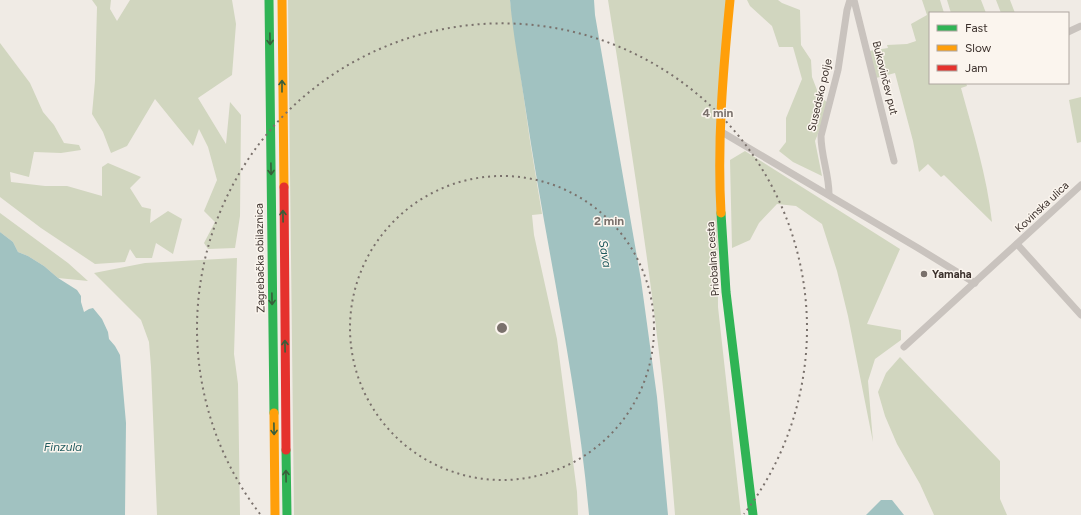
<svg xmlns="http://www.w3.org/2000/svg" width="1081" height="515" font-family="Figtree,sans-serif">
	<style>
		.green { fill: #d1d6bf }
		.water { fill: #a1c2c1 }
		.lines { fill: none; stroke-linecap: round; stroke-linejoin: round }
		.street { stroke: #c9c3be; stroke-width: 7 }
		.fast { stroke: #30b455; stroke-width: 9 }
		.slow { stroke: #ff9f0a; stroke-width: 9 }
		.jam { stroke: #e5322d; stroke-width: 9 }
		.oneway { stroke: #375e3a }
		.ring { fill: none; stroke: #7a716c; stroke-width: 2; stroke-dasharray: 2 4 }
		.poi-dot { fill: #7a716c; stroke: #fbf5ee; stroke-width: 1.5 }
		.labels { text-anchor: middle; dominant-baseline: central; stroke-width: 3; stroke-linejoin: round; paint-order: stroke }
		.street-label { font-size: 11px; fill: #3b302b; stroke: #fbf5ee }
		.poi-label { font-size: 11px; font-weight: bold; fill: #3b302b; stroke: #fbf5ee; text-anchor: start }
		.water-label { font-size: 12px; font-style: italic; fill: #1f5a5e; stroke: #fbf5ee }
		.centre { fill: #7a716c; stroke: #fbf5ee; stroke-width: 2 }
		.ring-label { font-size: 12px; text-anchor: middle; font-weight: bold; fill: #7a716c; stroke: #fbf5ee; stroke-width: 3; stroke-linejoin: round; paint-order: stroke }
	</style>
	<rect width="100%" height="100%" fill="#f0ebe5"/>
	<!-- green -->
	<g class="green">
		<polygon points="92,0 111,0 110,9 117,21 130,0 232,0 236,24 232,75 198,98 226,144 230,102 241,115 240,216 235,248 208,249 204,243 215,222 204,211 217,180 208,147 199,129 193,146 155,99 127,146 111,153 103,132 92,114 95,81 97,7"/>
		<polygon points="288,0 510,0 530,141 542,214 532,215 534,235 557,339 577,492 578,515 294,515"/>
		<path d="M 608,0 L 727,0 L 717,123 L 718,307 L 741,515 L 675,515 C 662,342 635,171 608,0 Z"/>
		<polygon points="747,0 778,0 782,3 800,10 801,45 811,60 812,77 819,95 830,105 815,141 822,176 793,162 779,151 786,142 786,118 802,79 793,47 779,47 772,26 750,6"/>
		<path d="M 922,0 L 940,0 L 944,13 L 930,13 L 930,83 L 966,83 L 967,86 L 961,88 C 973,132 987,176 992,222 L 944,175 L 941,177 L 928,164 L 919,172 L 913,141 L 895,73 L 876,78 L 869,51 L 888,48 L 887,45 L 907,44 L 916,41 L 911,24 L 927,15 Z"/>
		<polygon points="947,0 981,0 986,13 951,13"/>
		<polygon points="996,0 1010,0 1015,13 1001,13"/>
		<polygon points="0,43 30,83 43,112 54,125 64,143 79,145 81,150 61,153 34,152 29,177 10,172 11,182 45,186 67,186 102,196 102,167 108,163 141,177 130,188 142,207 151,209 150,223 168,211 182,219 173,254 156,243 152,258 136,258 130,249 125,262 95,264 41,228 0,197"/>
		<polygon points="1081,97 1081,142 1077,143 1069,100"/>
		<polygon points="745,151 900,249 867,324 901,330 901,340 875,359 868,381 873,442 848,316 837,271 822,224 796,206 777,204 759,223 750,240 732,248 730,160"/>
		<polygon points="0,213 68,263 88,281 58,278 44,266 28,256 18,252 13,242 0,232"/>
		<polygon points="237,258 234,354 238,384 240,515 157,515 151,367 149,342 141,320 94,273 145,263"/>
		<polygon points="900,357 1000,461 1000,499 1007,515 934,515 920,484 897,444 885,416 878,392 886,373"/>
	</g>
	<!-- water -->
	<g class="water">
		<path d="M 510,0 L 594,0 L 595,15 L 641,280 L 657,397 L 668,515 L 589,515 C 577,377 545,242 525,105 C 520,70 513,35 510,0 Z"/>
		<polygon points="0,232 13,242 18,252 28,256 44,266 58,278 77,290 81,296 81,302 84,312 89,309 93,308 102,319 108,332 109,339 115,346 120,355 126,423 125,515 0,515"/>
		<polygon points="881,500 892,500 904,515 866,515"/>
	</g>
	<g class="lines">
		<!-- street -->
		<g class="street">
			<polyline points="854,0 894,161"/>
			<polyline points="1068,32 1081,26"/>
			<polyline points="720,131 918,248 975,283"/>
			<path d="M 829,194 C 829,174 821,156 821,136 L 838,70 L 847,10 L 850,0"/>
			<polyline points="1017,244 1081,315"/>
			<polyline points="904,347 1081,185"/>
		</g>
		<!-- fast -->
		<g class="fast">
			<polyline points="269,0 274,413"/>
			<polyline points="721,213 726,292 753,515"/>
			<polyline points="286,450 287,515"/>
		</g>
		<!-- slow -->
		<g class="slow">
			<polyline points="282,0 284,187"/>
			<path d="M 721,213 C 717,142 723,71 730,0"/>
			<polyline points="274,413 275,515"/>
		</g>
		<!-- jam -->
		<polyline class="jam" points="284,187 286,450"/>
	</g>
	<!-- one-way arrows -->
	<defs><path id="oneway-shaft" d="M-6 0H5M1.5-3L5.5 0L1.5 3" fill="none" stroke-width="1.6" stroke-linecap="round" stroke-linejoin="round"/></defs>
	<g class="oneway">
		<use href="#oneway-shaft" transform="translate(270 39) rotate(89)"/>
		<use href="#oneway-shaft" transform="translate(282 86) rotate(-90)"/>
		<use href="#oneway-shaft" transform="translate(271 169) rotate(89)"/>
		<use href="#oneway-shaft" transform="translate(283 216) rotate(-91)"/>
		<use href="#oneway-shaft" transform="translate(272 299) rotate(89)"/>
		<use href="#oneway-shaft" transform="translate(285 346) rotate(-91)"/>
		<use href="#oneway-shaft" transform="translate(274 429) rotate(89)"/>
		<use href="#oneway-shaft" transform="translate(286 476) rotate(-91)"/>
	</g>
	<!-- distance rings -->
	<g class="ring">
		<circle cx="502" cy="328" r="152"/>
		<path d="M260 514A305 305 0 1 1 744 514"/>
	</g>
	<!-- markers -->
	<circle class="poi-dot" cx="924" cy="274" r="4"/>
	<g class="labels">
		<!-- street labels -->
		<g class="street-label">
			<text transform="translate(885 78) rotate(76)">Bukovinčev put</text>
			<text transform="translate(820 95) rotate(-77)">Susedsko polje</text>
			<text transform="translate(1042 207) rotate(-43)">Kovinska ulica</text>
			<text transform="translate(260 258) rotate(-91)">Zagrebačka obilaznica</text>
			<text transform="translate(713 259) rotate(-94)">Priobalna cesta</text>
		</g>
		<!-- poi labels -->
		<g class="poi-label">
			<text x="932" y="274">Yamaha</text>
		</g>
		<!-- water labels -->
		<g class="water-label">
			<text transform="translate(605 254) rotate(80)">Sava</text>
			<text x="63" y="447">Finzula</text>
		</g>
	</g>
	<circle cx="502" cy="328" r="6" class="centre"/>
	<g class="ring-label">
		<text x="718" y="117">4 min</text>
		<text x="609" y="225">2 min</text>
	</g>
	<!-- legend -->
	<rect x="929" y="12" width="140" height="72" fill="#fbf5ee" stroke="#aea6a0"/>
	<rect x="937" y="25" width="20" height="6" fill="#30b455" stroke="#aea6a0"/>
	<text x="965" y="32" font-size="12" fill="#3b302b">Fast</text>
	<rect x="937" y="45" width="20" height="6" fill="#ff9f0a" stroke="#aea6a0"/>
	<text x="965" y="52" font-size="12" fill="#3b302b">Slow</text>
	<rect x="937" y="65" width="20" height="6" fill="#e5322d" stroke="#aea6a0"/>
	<text x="965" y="72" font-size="12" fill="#3b302b">Jam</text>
</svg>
